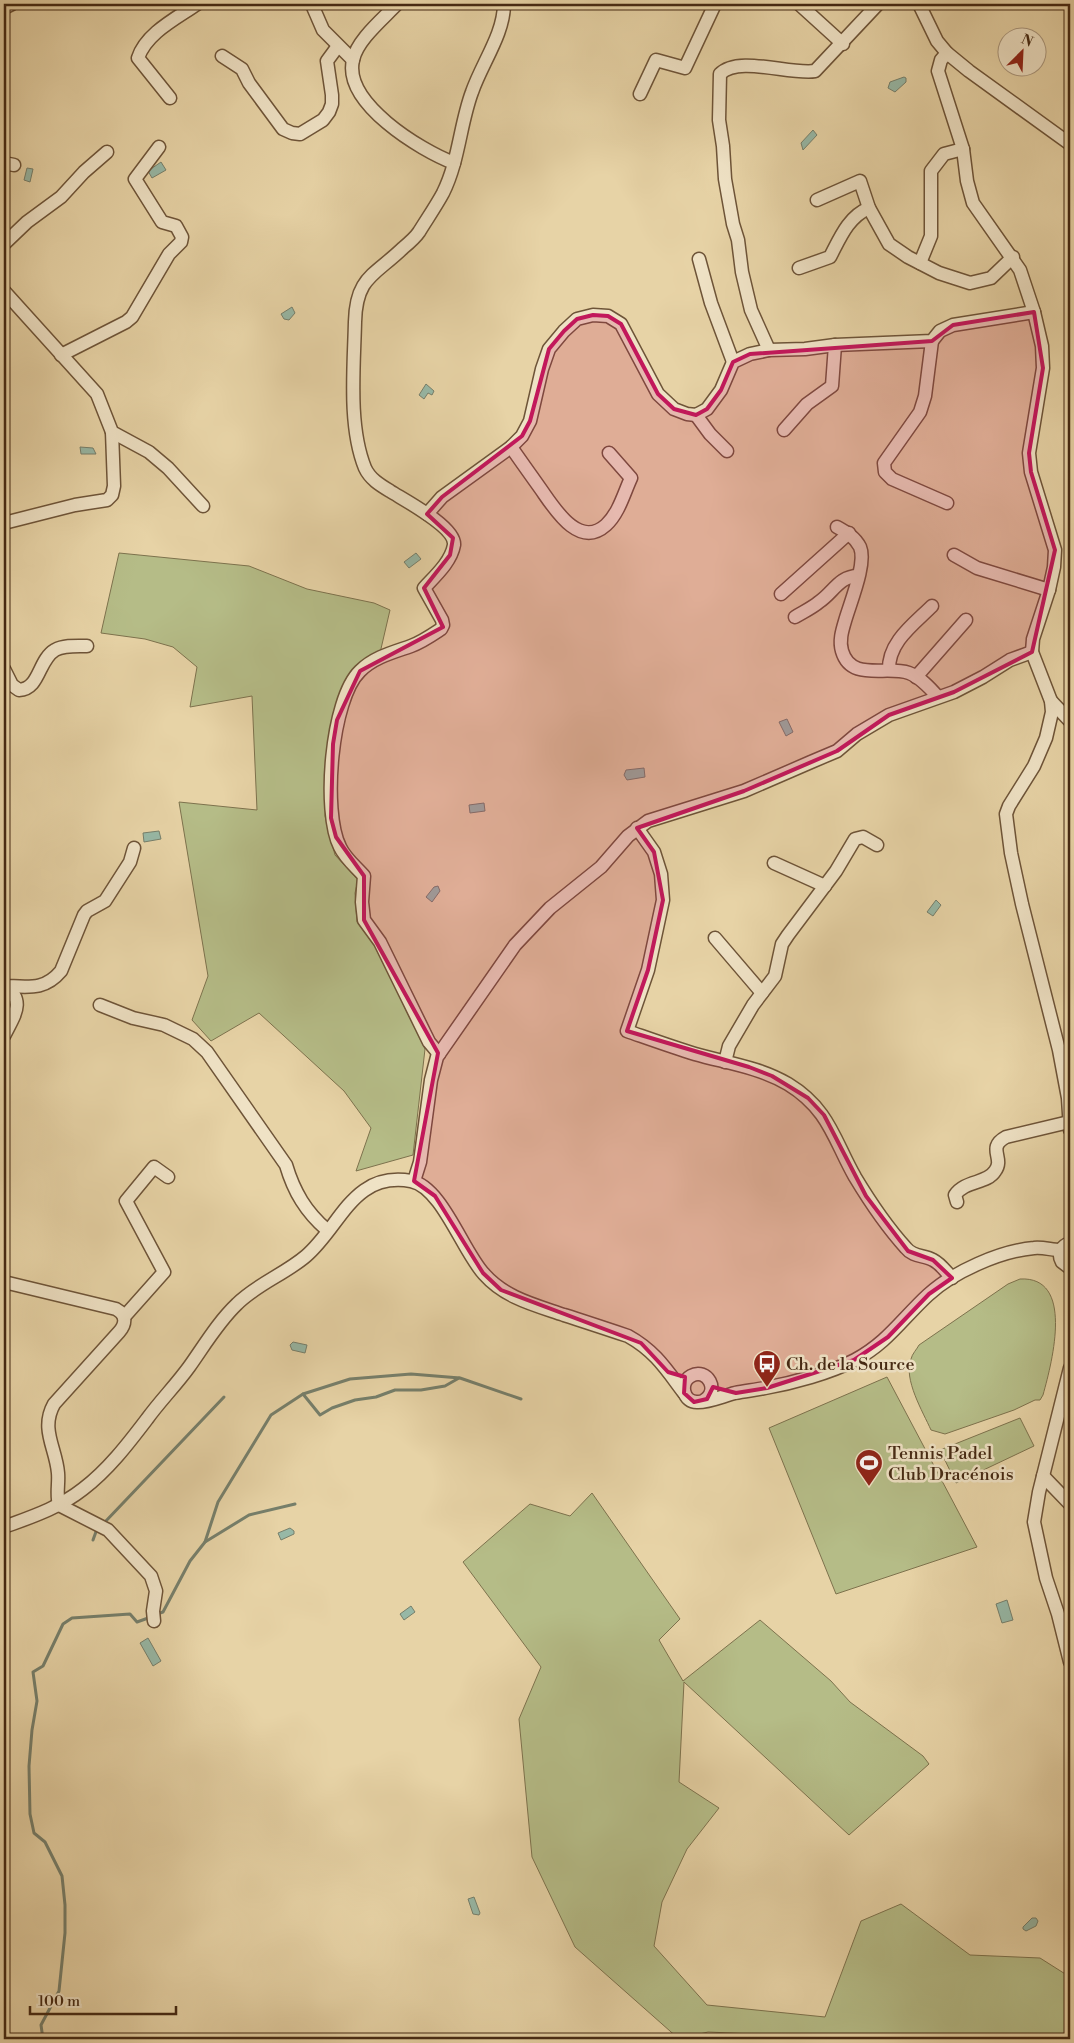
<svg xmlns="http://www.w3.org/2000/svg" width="1074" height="2043" font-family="'Libre Bodoni',serif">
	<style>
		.green { fill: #b5bc87; stroke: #7d724d }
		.water { fill: #97b8a6; stroke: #767f6b }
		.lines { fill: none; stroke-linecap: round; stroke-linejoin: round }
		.stream { stroke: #767f6b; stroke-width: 3 }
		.minor-casing { stroke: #6e5438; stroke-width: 15 }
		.minor { stroke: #efe2c5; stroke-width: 12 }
		.marked { fill: #c2185b; fill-opacity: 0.2; stroke: #c2185b; stroke-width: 4; stroke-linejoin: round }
		.labels { text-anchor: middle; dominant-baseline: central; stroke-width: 5; stroke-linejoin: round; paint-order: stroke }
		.poi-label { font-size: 18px; fill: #452913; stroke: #efe2c5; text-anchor: start }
	</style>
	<rect width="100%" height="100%" fill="#e7d3a6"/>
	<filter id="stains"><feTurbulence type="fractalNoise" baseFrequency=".004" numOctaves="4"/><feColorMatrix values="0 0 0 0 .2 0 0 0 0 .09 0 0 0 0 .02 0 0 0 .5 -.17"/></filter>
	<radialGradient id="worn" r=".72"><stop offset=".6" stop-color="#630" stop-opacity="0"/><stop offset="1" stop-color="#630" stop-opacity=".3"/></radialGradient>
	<!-- green -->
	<g class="green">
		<polygon points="119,553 249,566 307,589 374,603 390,610 380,653 353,674 329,744 325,816 335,855 358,880 355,893 357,922 375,946 425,1049 413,1155 356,1171 371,1128 344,1091 259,1013 211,1041 192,1020 208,976 179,802 257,810 252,696 190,707 197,667 173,647 145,639 101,633"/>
		<path d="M 1020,1279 C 1074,1276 1053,1359 1043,1395 L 1040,1400 L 1035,1400 L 1014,1410 L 945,1434 L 931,1430 C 923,1412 903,1379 911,1359 C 912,1354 917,1349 919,1345 L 1008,1284 Z"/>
		<polygon points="887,1377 977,1547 836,1594 769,1428"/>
		<polygon points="1020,1418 1034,1446 956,1483 940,1450"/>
		<polygon points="592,1493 680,1619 659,1640 683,1681 760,1620 831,1681 850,1702 923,1756 929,1764 849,1835 684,1682 679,1782 719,1808 687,1849 662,1902 654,1946 707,2005 825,2017 861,1921 901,1904 970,1955 1040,1958 1070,1977 1070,2039 800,2039 799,2036 708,2032 679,2039 575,1947 532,1857 519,1719 541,1667 463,1562 530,1504 570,1516"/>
	</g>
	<!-- water -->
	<g class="water">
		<polygon points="904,77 906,78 906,82 895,92 888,88 890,82"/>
		<polygon points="813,130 817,135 803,150 801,143"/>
		<polygon points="161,162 166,170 152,178 148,171"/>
		<polygon points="27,168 33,169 30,182 24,180"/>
		<polygon points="292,307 295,313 289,320 284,319 281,314"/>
		<polygon points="426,384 434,391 432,395 428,393 424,399 419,395"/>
		<polygon points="80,447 93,448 96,454 81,454"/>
		<polygon points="416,553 421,559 409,568 404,562"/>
		<polygon points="787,719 793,732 786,736 779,722"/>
		<polygon points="644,768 645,777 627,780 624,775 626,770"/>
		<polygon points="484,803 485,811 470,813 469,805"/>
		<polygon points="159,831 161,839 144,842 143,833"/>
		<polygon points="438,886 440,891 432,902 426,897 434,887"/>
		<polygon points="936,900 941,905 933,916 927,912"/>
		<polygon points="293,1342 307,1345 305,1353 292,1350 290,1345"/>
		<polygon points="290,1528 294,1531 294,1534 281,1540 278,1533"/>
		<polygon points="1007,1600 1013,1620 1002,1623 996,1604"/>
		<polygon points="411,1606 415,1612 404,1620 400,1614"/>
		<polygon points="148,1638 161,1661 153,1666 140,1643"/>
		<polygon points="474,1897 480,1913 479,1915 473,1914 468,1899"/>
		<polygon points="1032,1918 1036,1918 1038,1921 1036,1926 1026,1931 1023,1929 1023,1927"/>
	</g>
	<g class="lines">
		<!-- stream -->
		<g class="stream">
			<polyline points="303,1394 320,1415 332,1408 355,1400 376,1397 395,1390 421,1390 445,1386 459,1378"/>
			<polyline points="104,1523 224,1397"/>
			<polyline points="93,1540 97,1529"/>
			<polyline points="205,1542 218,1502 271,1415 303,1394 350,1379 411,1374 460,1378 521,1399"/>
			<polyline points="157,1614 163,1612 190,1561 205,1542 249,1515 295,1504"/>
			<polyline points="43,2039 41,2025 59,1991 65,1933 65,1905 62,1876 45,1842 34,1833 30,1814 29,1766 32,1730 37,1701 33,1672 43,1666 63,1624 72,1618 130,1614 137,1622 151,1617"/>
		</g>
		<defs>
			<g id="minor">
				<path d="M 397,4 C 383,19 357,40 353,60 C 343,103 420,150 454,163"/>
				<polyline points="799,4 843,44"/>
				<polyline points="919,4 937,41 947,53 969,71 1070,144"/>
				<polyline points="313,7 323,30 353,60"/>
				<polyline points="4,8 12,4"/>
				<polyline points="947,53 941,60 938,71 963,149 967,181 973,203 1020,270 1034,312 1042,346 1043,368 1029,453 1031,472 1055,550 1054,567 1049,590 1033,639 1032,652 1051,701 1052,712 1046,738 1034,766 1009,806 1006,814 1011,853 1022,904 1059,1050 1068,1098 1070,1130"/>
				<polyline points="222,56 242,69 249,83 283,129 292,133 300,134 323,120 329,112 332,104 332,95 327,61 338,46"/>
				<polyline points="640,94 656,60 685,68 715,4"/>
				<path d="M 170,98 L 138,58 C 146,33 177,18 197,4"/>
				<polyline points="4,163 14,165"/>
				<polyline points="817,200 860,181 869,208 889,244 908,257 939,273 970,283 991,278 1013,257"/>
				<polyline points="4,244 27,222 61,197 84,172 107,152"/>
				<polyline points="699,259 711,303 733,362"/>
				<polyline points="920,263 931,236 931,171 944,154 963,149"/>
				<path d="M 799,268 L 830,257 C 840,238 848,217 869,208"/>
				<polyline points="4,291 97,394 112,432 149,452 168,468 203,506"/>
				<polyline points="932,341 925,396 920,412 884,463 885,472 892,479 947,503"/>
				<path d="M 769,350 L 751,310 L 742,272 L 738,240 L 733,224 L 725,179 L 723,146 L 719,120 L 720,74 C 738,55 790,75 815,71 L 878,4"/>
				<polyline points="61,355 126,322 132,317 169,254 181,242 182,237 176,226 162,222 135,179 159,147"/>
				<polyline points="696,415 710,434 727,451"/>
				<polyline points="784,430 807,404 832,386 835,345"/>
				<path d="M 511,447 C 520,460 530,474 540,488 C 553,506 578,550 606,525 C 619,513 624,493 631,478 L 609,453"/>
				<polyline points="427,514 442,497 511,447 522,436 530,421 542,369 549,349 564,331 577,319 593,315 608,316 621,324 658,394 674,409 687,414 696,415 707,409 721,390 733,362 750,354 769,350 805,349 835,345 932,341 940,331 953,325 1034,312"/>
				<polyline points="4,523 75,505 107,500 112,495 114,486 112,432"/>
				<path d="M 837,527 C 846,532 855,537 860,547 C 867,563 850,603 845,621 C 842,631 839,641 842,651 C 851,682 886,665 909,673 C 920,677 930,688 938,697"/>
				<polyline points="954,555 977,568 1049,590"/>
				<polyline points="781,594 849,533"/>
				<path d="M 795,617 C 803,612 812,608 819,602 C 833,593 839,576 858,576"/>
				<path d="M 4,669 L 12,685 L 19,690 C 40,689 38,660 55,650 C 64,645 77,646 87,646"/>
				<path d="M 889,670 C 888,642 914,624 932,606"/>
				<polyline points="916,677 966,620"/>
				<polyline points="1051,701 1070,721"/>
				<path d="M 637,828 L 654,852 L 661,874 L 663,900 L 648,970 L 627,1031 C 650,1039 672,1047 695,1054 C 727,1063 759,1067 788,1084 C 829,1109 834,1140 855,1177 C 870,1202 887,1227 906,1248 C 913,1257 924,1255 933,1260 C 941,1264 946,1272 952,1278"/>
				<polyline points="774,863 825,886"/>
				<polyline points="715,938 762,993"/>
				<path d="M 4,984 C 26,1001 15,1014 4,1036"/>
				<path d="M 7,986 C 30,987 45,990 61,971 L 84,915 L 87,911 L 105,901 L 130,862 L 134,848"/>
				<path d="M 100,1005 L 133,1018 L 164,1025 L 193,1039 L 207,1052 L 286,1165 C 294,1192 306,1212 327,1230"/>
				<path d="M 439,1054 L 429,1042 L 380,942 L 364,920 L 362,902 L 364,876 C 356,867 345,858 340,847 C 322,812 331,699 360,671 C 374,657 394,652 411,646 C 422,642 432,635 441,629 L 443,625 L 442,620 L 424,588 C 435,576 451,562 454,545 C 456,527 404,500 390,491 C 380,485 370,479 365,468 C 348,426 354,367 355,322 C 356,277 374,276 403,248 C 409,243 415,238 419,232 C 427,219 436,206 443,193 C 459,161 460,124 472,92 C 482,63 504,34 504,4"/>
				<polyline points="725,1062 729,1046 753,1005 775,976 782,944 788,935 836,871 855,839 863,837 877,845"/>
				<polyline points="414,1181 420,1162 431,1080 437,1057 515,945 550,908 601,867 628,836 648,821 744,791 811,762 837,751 857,734 889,715 954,692 983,677 1010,660 1032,652"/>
				<path d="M 957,1202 L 955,1195 C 965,1180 987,1184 995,1171 C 1005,1158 986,1148 1006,1137 L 1069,1122"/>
				<path d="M 1070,1243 C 1061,1246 1057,1253 1062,1262 L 1070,1268"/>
				<path d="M 4,1282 L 116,1309 C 127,1315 126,1324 119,1332 L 54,1404 C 40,1429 56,1448 58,1473 C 59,1484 56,1494 59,1505"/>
				<polyline points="124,1317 164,1272 126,1201 154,1167 168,1177"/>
				<polyline points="1070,1368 1039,1492 1034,1522 1046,1578 1058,1614 1070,1662"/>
				<path d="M 703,1401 C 721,1391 707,1367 691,1376 C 679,1383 683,1403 698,1402 C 710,1402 723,1396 735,1393 C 745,1391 755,1390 765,1388 C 793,1383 830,1373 855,1360 C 887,1343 902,1319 928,1295 C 953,1272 1000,1251 1034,1248 C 1043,1247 1052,1250 1060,1250"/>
				<polyline points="1043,1476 1070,1504"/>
				<polyline points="59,1505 108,1530 151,1576 156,1591 153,1611 154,1621"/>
				<path d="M 4,1527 C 31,1517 59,1508 83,1489 C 108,1470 128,1444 147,1419 C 160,1401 176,1385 189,1367 C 204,1346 218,1322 237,1304 C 257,1284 285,1274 306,1256 C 341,1226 353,1171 411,1181 C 442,1187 463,1252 484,1274 C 505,1298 535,1305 564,1315 C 586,1322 607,1329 628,1336 C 655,1351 666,1369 684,1393"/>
			</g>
		</defs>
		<!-- minor casing -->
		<use href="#minor" class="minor-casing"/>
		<!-- minor -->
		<use href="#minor" class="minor"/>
	</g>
	<!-- marked area -->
	<path class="marked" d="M 1034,312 L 1043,368 L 1029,453 L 1031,472 L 1055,550 L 1032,652 L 954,692 L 889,715 L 837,751 L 744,791 L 637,828 L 654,852 L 663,900 L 648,970 L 627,1031 L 749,1067 L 772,1076 L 808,1098 L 824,1115 L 866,1196 L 908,1251 L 933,1260 L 952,1278 L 929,1294 L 888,1337 L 854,1360 L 767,1388 L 736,1393 L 713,1387 L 707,1399 L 694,1402 L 684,1393 L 685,1377 L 668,1372 L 641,1343 L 501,1290 L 483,1273 L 435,1196 L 414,1181 L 438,1053 L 364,920 L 364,876 L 336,837 L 331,818 L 333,744 L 337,720 L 360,671 L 443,627 L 424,588 L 450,555 L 453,538 L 427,514 L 442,497 L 522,436 L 530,421 L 549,349 L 564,331 L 577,319 L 593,315 L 608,316 L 621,324 L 658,394 L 674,409 L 696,415 L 707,409 L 721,390 L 733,362 L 750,354 L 932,341 L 953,325 Z"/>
	<!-- icons -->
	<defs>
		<symbol id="bus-pin" viewBox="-11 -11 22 30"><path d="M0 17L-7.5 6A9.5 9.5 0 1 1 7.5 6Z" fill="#8f2418" stroke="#efe2c5"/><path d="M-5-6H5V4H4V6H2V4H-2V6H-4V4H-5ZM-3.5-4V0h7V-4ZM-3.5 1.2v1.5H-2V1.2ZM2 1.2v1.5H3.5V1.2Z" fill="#fff"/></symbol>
		<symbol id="stadium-pin" viewBox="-11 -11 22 30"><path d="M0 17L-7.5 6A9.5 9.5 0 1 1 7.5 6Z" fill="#8f2418" stroke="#efe2c5"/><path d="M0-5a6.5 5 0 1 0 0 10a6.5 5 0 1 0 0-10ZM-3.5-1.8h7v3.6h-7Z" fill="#fff"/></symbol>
	</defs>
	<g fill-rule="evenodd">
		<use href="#bus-pin" x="751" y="1348" width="32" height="43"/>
		<use href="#stadium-pin" x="853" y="1447" width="32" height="43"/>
	</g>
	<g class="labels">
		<!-- poi labels -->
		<g class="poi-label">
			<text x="786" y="1364">Ch. de la Source</text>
			<text x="888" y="1453">Tennis Padel<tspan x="888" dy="21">Club Dracénois</tspan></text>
		</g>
	</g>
	<!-- margin -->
	<rect width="1074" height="2043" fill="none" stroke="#e7d3a6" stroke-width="20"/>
	<rect x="5" y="5" width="1064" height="2033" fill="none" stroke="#452913" stroke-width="2.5"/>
	<rect x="10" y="10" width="1054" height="2023" fill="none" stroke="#452913"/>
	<!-- north arrow -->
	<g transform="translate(1022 52) rotate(24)"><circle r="24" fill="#efe2c5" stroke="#ab987e"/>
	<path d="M0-4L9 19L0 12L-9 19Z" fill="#8f2418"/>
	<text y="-8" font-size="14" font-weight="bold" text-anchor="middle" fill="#452913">N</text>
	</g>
	<!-- scale -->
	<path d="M30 2006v8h146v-8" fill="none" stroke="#452913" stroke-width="2.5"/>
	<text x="38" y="2006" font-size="15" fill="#452913" stroke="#efe2c5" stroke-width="4" paint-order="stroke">100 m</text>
	<rect width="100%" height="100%" filter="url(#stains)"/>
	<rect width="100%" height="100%" fill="url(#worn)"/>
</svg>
